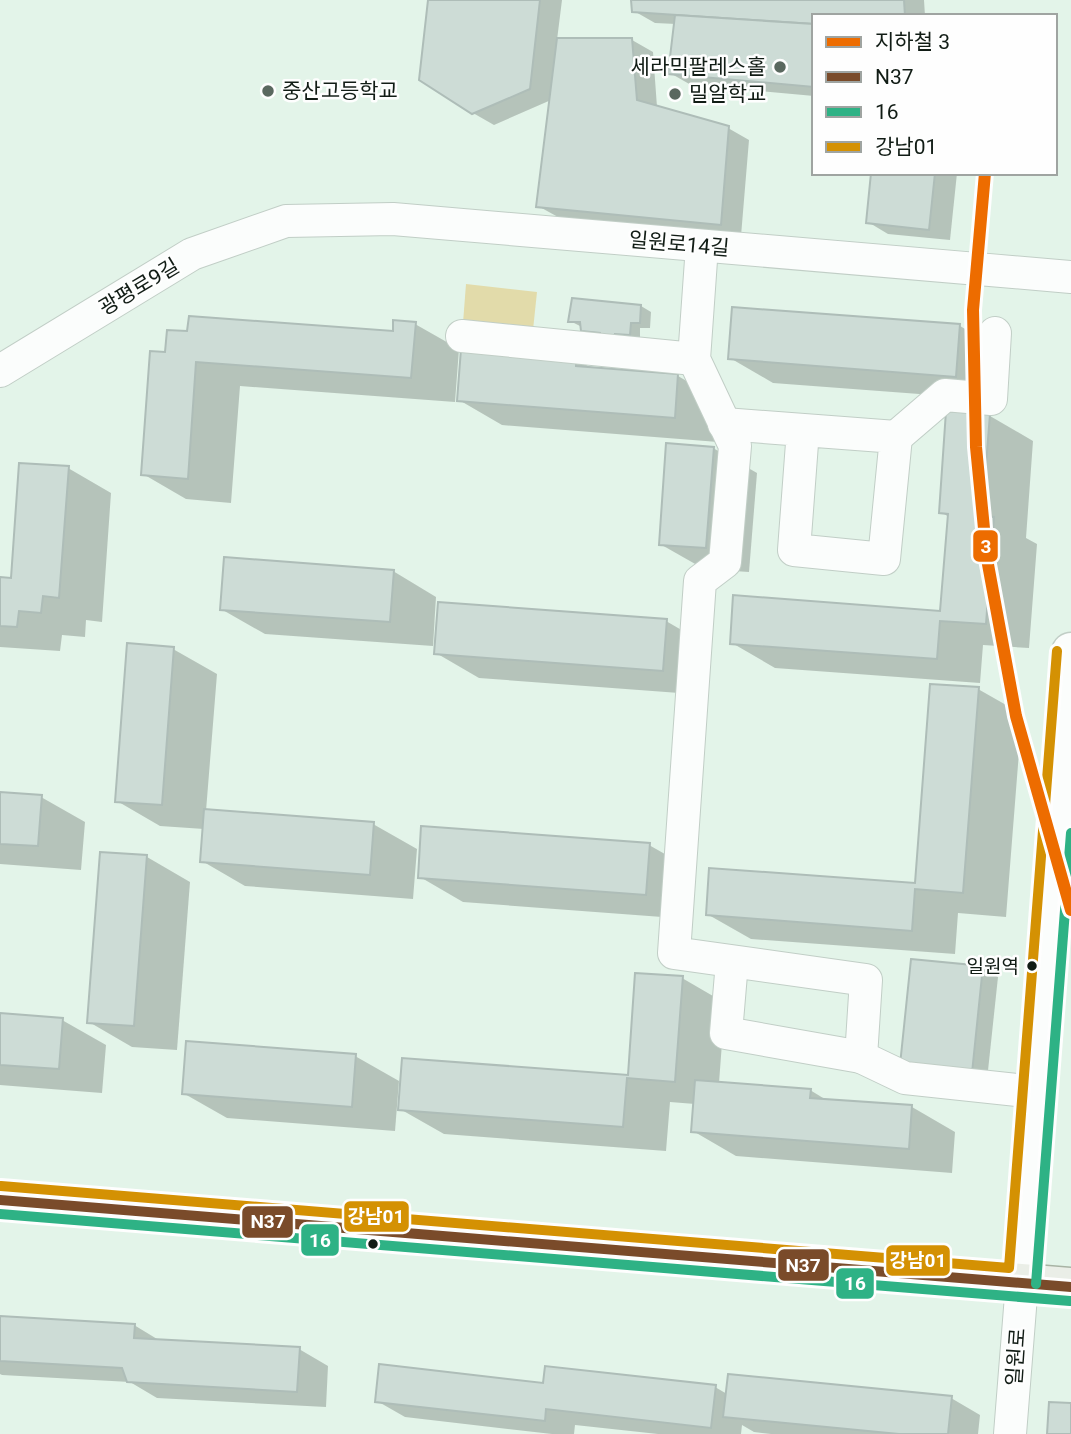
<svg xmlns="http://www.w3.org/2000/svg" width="1071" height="1434" font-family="Roboto,'Noto Sans KR',sans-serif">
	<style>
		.green { fill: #e2dbaa }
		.shadow { fill: #0003 }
		.building { fill: #cddcd6; stroke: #aebdb8; stroke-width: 2 }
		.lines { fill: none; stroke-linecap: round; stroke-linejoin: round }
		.street-casing { stroke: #c1cec6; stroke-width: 34 }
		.secondary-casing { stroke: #c1cec6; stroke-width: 41 }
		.primary-casing { stroke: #a8b3a4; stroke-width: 41 }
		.street { stroke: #fbfdfc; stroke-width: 32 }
		.secondary { stroke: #fbfdfc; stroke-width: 38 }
		.primary { stroke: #eaeee7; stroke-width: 38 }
		.bus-1-casing { stroke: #fefefe; stroke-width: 16 }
		.bus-2-casing { stroke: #fefefe; stroke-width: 16 }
		.bus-3-casing { stroke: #fefefe; stroke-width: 16 }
		.bus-1 { stroke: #7a4b2a; stroke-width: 10 }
		.bus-2 { stroke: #2eb285; stroke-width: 10 }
		.bus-3 { stroke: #d49103; stroke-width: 10 }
		.metro-1-casing { stroke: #fefefe; stroke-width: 18 }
		.metro-1 { stroke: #ed6c00; stroke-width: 12 }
		.poi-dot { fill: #5a685f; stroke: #fefefe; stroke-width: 2.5 }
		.bus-dot { fill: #111c15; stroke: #fefefe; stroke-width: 2.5 }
		.labels { text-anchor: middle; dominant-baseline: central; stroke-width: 5; stroke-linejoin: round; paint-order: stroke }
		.bus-label { font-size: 19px; fill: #111c15; stroke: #fefefe; text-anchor: end }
		.poi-label { font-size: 21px; fill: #111c15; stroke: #fefefe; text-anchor: start }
		.street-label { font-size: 21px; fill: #111c15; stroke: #fefefe }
		.line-badge { stroke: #fefefe; stroke-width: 2.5 }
		.badge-label { font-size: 19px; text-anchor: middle; font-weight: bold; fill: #fff }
	</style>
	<rect width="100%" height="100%" fill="#e3f4e9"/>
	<!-- green -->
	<polygon class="green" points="466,284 537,292 533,330 463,323"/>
	<!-- shadow -->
	<g class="shadow">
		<polygon points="430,0 562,0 557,40 632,40 653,52 657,107 728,128 749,140 741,236 558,217 538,206 551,100 494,125 473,113"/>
		<polygon points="633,0 924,0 925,16 814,16 814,96 691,85 670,73 676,24 655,23 634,11"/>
		<polygon points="873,173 957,173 950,240 888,234 868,222"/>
		<polygon points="641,306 651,312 650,328 640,328 640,340 593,336 582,330 582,327 570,321"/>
		<polygon points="733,309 960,326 1003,351 999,400 773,383 730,358"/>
		<polygon points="415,324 459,349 455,402 240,386 231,503 186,499 143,474 167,354 394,333"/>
		<polygon points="576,359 593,369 678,376 721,401 718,442 502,425 459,400"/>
		<polygon points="990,416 1033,441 1026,538 1037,544 1029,648 983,645 980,683 775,668 732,643 942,613 949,517 941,512"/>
		<polygon points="713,448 757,473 749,572 704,569 660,544"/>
		<polygon points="68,468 111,493 102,622 86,620 85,637 62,635 60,651 0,647 0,579 13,580"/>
		<polygon points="393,571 436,597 433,646 265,634 221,609"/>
		<polygon points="666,621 709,646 706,695 479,678 436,653"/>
		<polygon points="173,649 217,674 206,811 373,824 417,849 413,899 245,886 202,861 204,829 160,826 117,801"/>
		<polygon points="978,689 1022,714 1006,917 958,913 955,954 751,939 707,914 917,885"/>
		<polygon points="0,794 41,797 85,822 81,870 0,864"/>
		<polygon points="649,845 693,870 689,919 463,902 420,877"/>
		<polygon points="147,857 190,882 177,1050 132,1047 89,1022"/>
		<polygon points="982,968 998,977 987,1080 918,1073"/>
		<polygon points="682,978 725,1003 719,1083 810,1090 828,1101 912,1107 955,1132 952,1173 736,1156 693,1131 695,1104 670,1102 666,1151 444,1134 400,1109 629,1076"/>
		<polygon points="0,1015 62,1020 106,1045 102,1093 0,1085"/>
		<polygon points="355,1056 399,1081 395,1131 227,1118 183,1093"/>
		<polygon points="0,1318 134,1325 162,1342 299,1349 328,1366 326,1407 157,1398 130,1382 2,1375 0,1374"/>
		<polygon points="545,1385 715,1387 727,1394 951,1398 980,1415 978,1434 771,1434 754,1432 742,1425 741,1434 658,1434 575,1425 574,1434 552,1434 405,1417 377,1401"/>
	</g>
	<!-- building -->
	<g class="building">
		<polygon points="428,0 540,0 530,89 472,114 419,80"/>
		<polygon points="631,0 904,0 905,16 814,16 814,24 632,12"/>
		<polygon points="675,15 814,24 814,87 668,74"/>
		<polygon points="557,38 632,38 637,100 729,126 721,225 536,207"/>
		<polygon points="871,173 935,173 929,230 866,223"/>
		<polygon points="572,298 641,305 640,323 631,323 630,335 615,334 615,344 601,343 600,333 581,331 580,322 568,322"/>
		<polygon points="732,307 960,324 956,377 728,359"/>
		<polygon points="189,316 393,331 393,320 416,322 411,378 196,362 188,479 141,475 150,351 165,352 167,330 187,331"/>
		<polygon points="461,349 576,358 576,366 678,374 675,418 457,401"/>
		<polygon points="946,411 990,414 982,516 994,517 986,624 940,621 937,659 730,644 733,595 940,611 948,514 939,513"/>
		<polygon points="666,443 714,447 706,548 659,545"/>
		<polygon points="19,463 69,466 59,598 43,596 41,613 19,611 17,627 0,626 0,577 11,578"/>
		<polygon points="224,557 394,570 390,622 220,610"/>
		<polygon points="438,602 667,619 663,671 434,654"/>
		<polygon points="127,643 174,647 162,805 115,802"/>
		<polygon points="930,684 979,687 963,893 915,889 912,931 706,915 709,868 915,883"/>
		<polygon points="0,792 42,795 38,846 0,844"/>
		<polygon points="204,809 374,822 370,875 200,862"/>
		<polygon points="421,826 650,843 646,895 418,878"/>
		<polygon points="100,852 147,855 134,1026 87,1023"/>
		<polygon points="911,959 983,966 972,1073 900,1065"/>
		<polygon points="635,973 683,976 675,1082 627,1078 623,1127 398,1110 402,1058 628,1075"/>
		<polygon points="0,1013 63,1018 59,1069 0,1065"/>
		<polygon points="186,1041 356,1054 352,1107 182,1094"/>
		<polygon points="695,1080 811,1089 810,1098 912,1105 909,1149 691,1132"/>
		<polygon points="0,1316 135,1324 134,1338 300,1347 297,1392 127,1382 122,1368 0,1361"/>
		<polygon points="379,1364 543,1383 545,1366 716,1385 711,1428 546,1409 545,1421 375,1402"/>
		<polygon points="728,1374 952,1396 948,1434 899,1434 723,1417"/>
		<polygon points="1049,1402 1071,1403 1071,1434 1047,1434"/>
	</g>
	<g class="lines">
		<defs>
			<g id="street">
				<polyline points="702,246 694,359 735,446 725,562 700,581 674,953 866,980 861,1057 905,1078 1036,1092"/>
				<polyline points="462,336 694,359"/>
				<polyline points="0,371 192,254 286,221 393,219 1071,277"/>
				<polyline points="724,424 896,437 884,559 794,550 803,430"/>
				<polyline points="896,437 945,395 991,399 995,333"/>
				<polyline points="732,962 726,1033 861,1057"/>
				<polyline points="1010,1434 1022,1283"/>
			</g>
			<polyline id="secondary" points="1022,1283 1071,652"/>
			<polyline id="primary" points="0,1200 1071,1287"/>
		</defs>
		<!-- street casing -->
		<use href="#street" class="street-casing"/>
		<!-- secondary casing -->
		<use href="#secondary" class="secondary-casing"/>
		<!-- primary casing -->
		<use href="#primary" class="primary-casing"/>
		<!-- street -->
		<use href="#street" class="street"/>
		<!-- secondary -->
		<use href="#secondary" class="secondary"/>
		<!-- primary -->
		<use href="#primary" class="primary"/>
		<defs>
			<polyline id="bus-1" points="0,1200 1071,1287"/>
			<g id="bus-2">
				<polyline points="0,1214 1070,1301"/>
				<polyline points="1036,1284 1071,833"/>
			</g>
			<polyline id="bus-3" points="1,1186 1009,1268 1057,651"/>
		</defs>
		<!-- bus-1 casing -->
		<use href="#bus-1" class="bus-1-casing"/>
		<!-- bus-2 casing -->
		<use href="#bus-2" class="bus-2-casing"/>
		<!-- bus-3 casing -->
		<use href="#bus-3" class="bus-3-casing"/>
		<!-- bus-1 -->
		<use href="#bus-1" class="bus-1"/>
		<!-- bus-2 -->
		<use href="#bus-2" class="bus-2"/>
		<!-- bus-3 -->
		<use href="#bus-3" class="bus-3"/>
		<defs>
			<polyline id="metro-1" points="985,173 973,310 976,447 987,559 1016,716 1071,910"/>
		</defs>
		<!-- metro-1 casing -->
		<use href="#metro-1" class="metro-1-casing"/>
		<!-- metro-1 -->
		<use href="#metro-1" class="metro-1"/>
	</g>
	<!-- markers -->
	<g class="poi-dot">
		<circle cx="780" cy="67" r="7"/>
		<circle cx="268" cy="91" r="7"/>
		<circle cx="675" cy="94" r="7"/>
	</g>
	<g class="bus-dot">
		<circle cx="1032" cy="966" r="6"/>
		<circle cx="373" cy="1244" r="6"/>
	</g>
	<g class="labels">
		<!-- bus labels -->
		<g class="bus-label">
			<text x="1019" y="966">일원역</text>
		</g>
		<!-- poi labels -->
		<g class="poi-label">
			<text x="766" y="67" text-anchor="end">세라믹팔레스홀</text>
			<text x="282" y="91">중산고등학교</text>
			<text x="689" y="94">밀알학교</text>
		</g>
		<!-- street labels -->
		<g class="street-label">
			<text transform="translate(679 244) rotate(5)">일원로14길</text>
			<text transform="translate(139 287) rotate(-31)">광평로9길</text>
			<text transform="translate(1016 1357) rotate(-86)">일원로</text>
		</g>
	</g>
	<g class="line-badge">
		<rect x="972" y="529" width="27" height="34" rx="7" fill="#ed6c00"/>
		<rect x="343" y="1200" width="67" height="33" rx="7" fill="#d49103"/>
		<rect x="241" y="1205" width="53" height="34" rx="7" fill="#7a4b2a"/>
		<rect x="300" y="1223" width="40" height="34" rx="7" fill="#2eb285"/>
		<rect x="885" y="1244" width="66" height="33" rx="7" fill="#d49103"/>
		<rect x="777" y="1248" width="53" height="34" rx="7" fill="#7a4b2a"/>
		<rect x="835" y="1267" width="40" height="33" rx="7" fill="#2eb285"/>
	</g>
	<g class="badge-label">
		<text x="986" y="553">3</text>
		<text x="376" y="1223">강남01</text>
		<text x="268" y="1228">N37</text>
		<text x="320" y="1247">16</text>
		<text x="918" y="1267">강남01</text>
		<text x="803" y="1272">N37</text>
		<text x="855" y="1290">16</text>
	</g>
	<!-- legend -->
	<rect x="812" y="14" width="245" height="161" fill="#fefefe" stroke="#9fa4a1" stroke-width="2"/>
	<rect x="826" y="37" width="35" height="10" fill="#ed6c00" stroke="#9fa4a1" stroke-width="2"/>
	<text x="875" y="49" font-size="21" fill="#111c15">지하철 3</text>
	<rect x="826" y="72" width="35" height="10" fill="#7a4b2a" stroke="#9fa4a1" stroke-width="2"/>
	<text x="875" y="84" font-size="21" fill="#111c15">N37</text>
	<rect x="826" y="107" width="35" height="10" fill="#2eb285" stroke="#9fa4a1" stroke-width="2"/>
	<text x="875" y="119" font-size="21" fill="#111c15">16</text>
	<rect x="826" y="142" width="35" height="10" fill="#d49103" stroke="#9fa4a1" stroke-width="2"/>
	<text x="875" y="154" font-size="21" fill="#111c15">강남01</text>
</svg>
